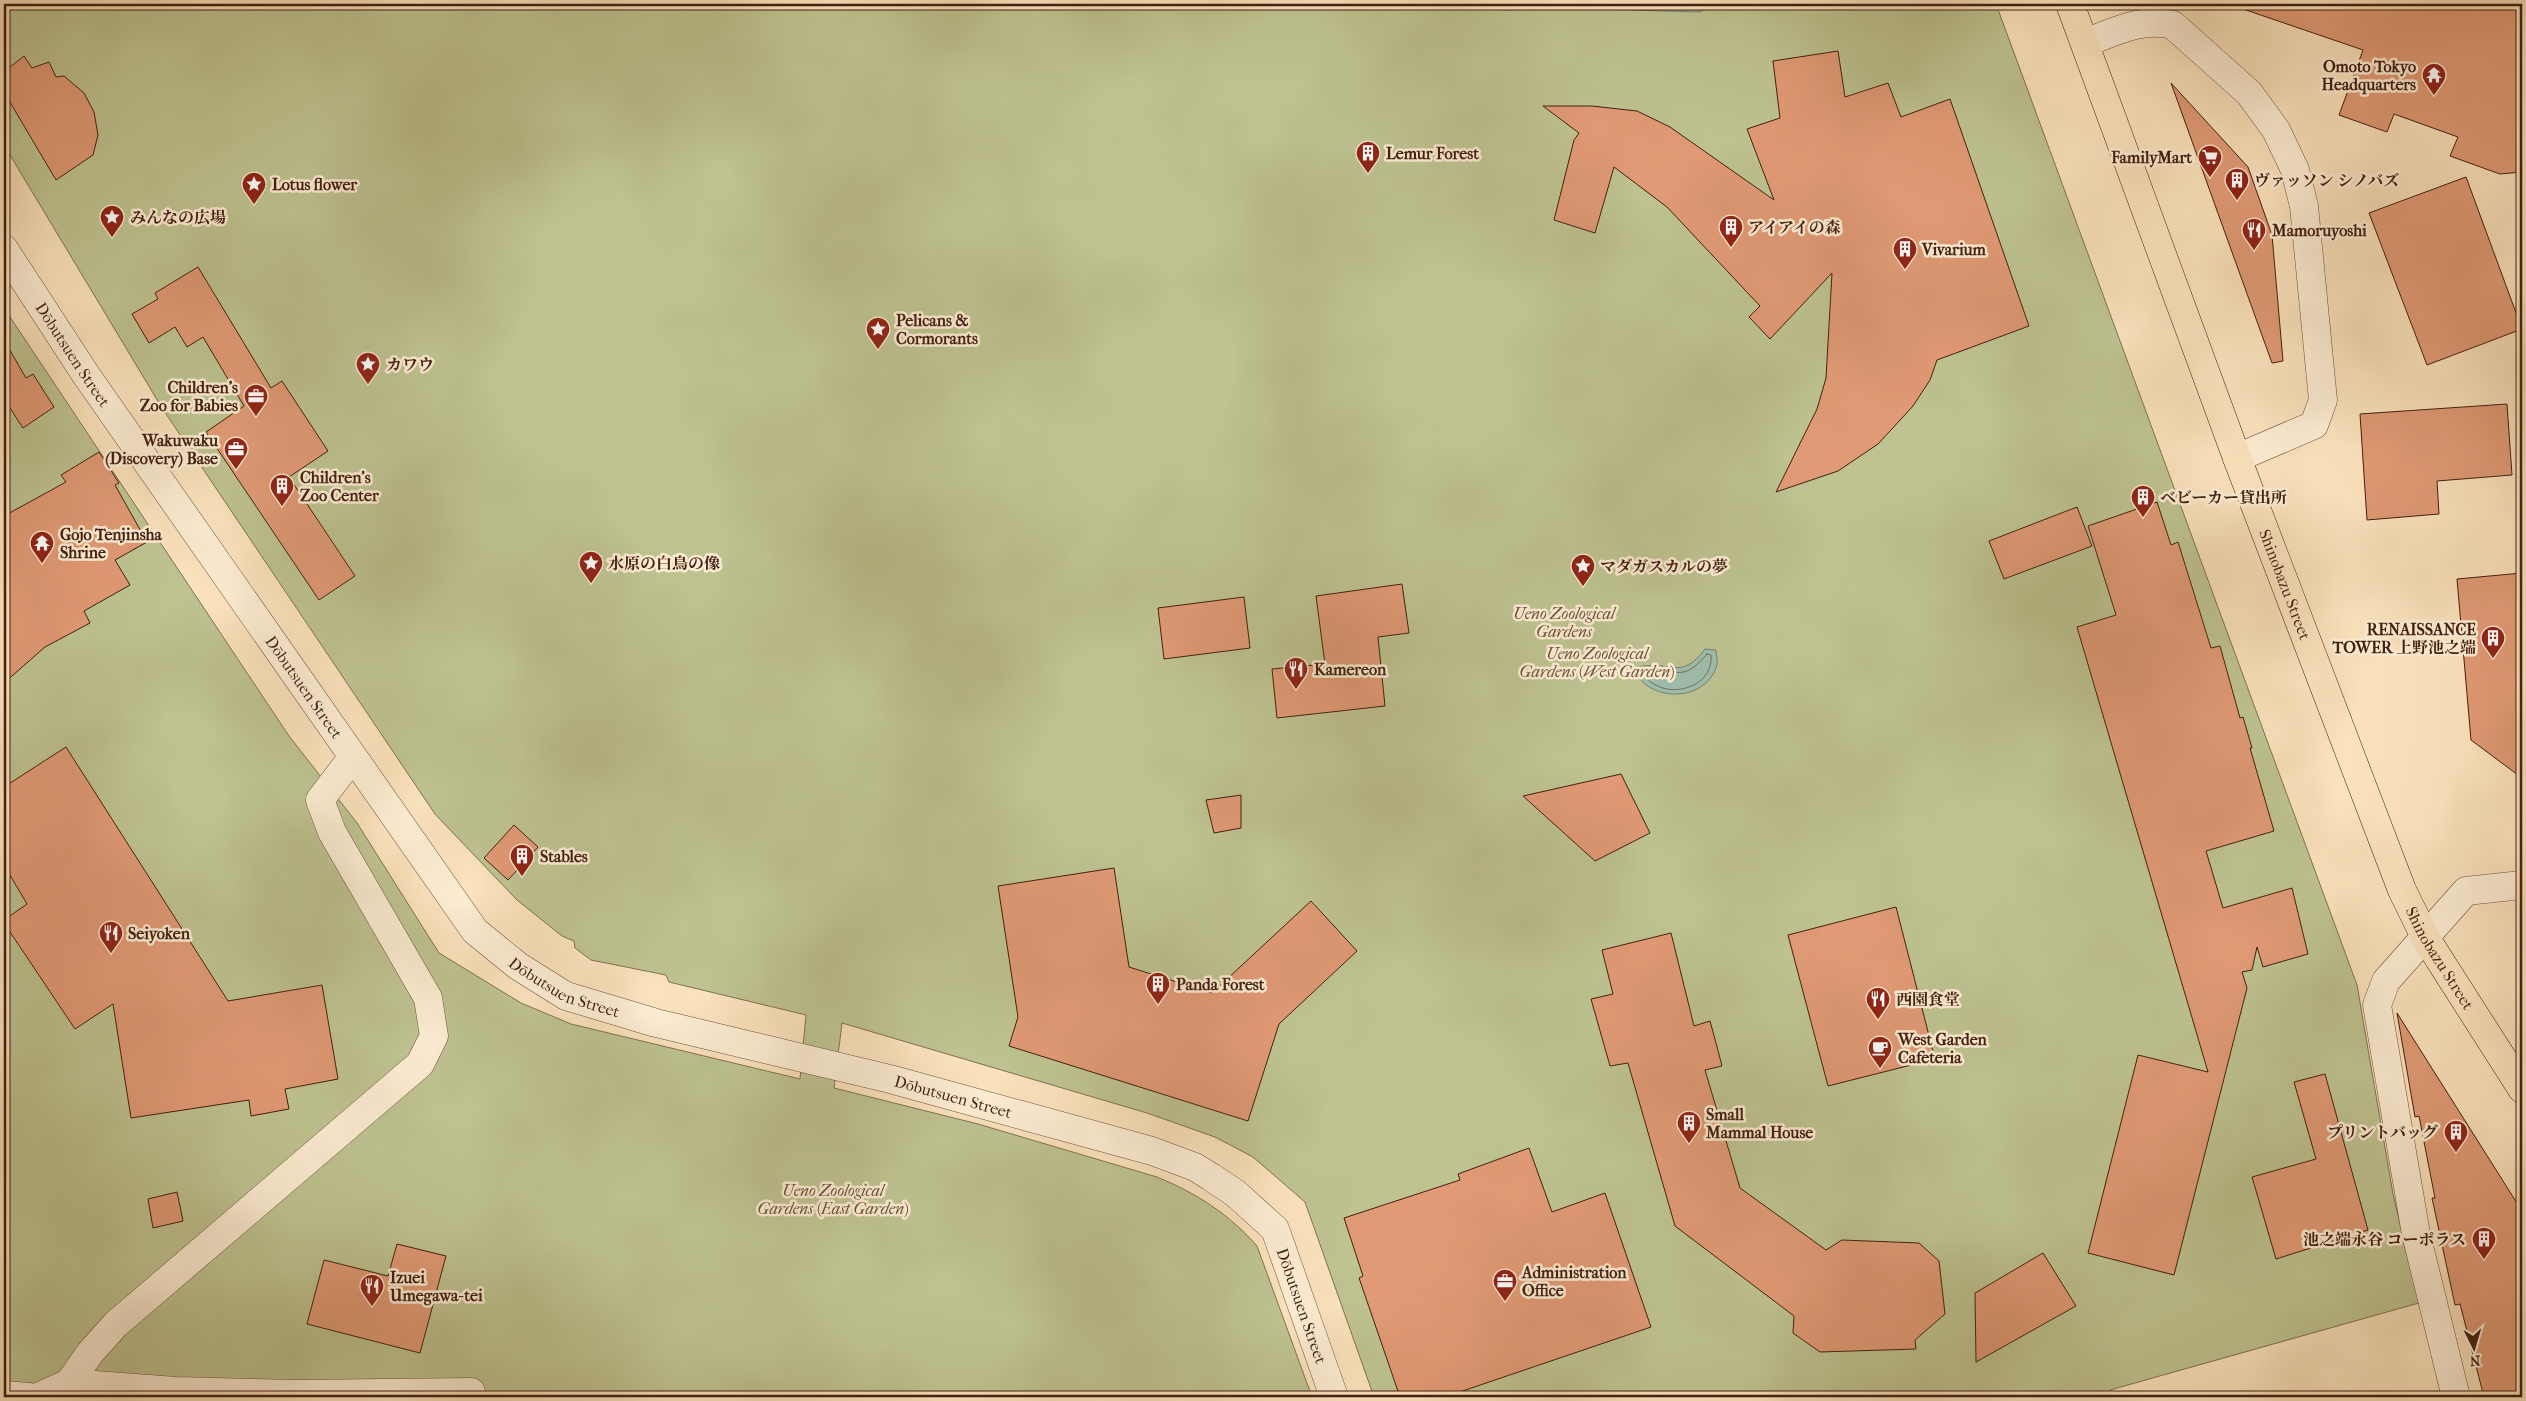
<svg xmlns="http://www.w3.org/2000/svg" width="2526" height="1401" font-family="'IM FELL French Canon','Noto Serif JP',serif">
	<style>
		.green { fill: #bec391; stroke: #807150 }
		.water { fill: #9fbeac; stroke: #7a7e6e }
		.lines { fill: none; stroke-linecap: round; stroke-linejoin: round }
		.shore { stroke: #706e5e; stroke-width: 1 }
		.building { fill: #e09a75; stroke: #421f10 }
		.minor-casing { stroke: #70503b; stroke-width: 29 }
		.major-casing { stroke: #421f10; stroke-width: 29 }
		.minor { stroke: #fcecd3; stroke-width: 28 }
		.major { stroke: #fae2bc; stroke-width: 28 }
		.labels { text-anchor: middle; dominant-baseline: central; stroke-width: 5; stroke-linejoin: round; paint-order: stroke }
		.poi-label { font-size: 16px; font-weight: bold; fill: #421f10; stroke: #fcecd3; text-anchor: start }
		.street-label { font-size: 16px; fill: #421f10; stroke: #fcecd3 }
		.park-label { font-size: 16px; font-style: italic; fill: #675037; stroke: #fcecd3 }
	</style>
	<rect width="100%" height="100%" fill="#fae2bc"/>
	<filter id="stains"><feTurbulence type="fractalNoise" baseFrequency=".004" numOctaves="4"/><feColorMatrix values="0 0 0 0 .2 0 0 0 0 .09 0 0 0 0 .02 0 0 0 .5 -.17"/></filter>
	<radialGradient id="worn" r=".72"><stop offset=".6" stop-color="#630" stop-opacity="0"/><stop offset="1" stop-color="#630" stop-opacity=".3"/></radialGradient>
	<!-- green -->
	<path class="green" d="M 4,4 L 1996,4 L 2357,985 L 2393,1194 L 2419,1303 L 2110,1390 L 2112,1397 L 1374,1397 L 1305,1202 L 1253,1157 L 1215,1137 L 1147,1113 L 842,1023 L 834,1088 L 978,1124 L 1157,1177 C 1196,1193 1229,1214 1257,1246 L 1312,1397 L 4,1397 L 4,308 L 289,736 L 357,823 L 439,953 L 521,1003 L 571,1024 L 800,1079 L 806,1015 L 669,982 L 666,975 L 591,960 L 575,948 L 574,941 L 562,936 L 517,900 L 435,814 L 162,408 L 4,145 Z"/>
	<!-- water -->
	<g class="water">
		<polygon points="1410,4 1716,4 1699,12 1561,8 1508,10"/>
		<path d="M 1705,649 L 1716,650 C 1716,654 1718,661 1717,665 C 1708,696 1668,702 1645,684 C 1640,680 1637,673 1634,668 C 1669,658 1680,683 1705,649 Z"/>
	</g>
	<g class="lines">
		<!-- shore -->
		<g class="shore">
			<polyline points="1591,4 1697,7 1704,4"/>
			<path d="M 1707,654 L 1711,655 C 1714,691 1660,702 1643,673 L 1648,669 C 1680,671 1684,681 1707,654 Z"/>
		</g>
	</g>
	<!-- building -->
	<g class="building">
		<polygon points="2243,4 2522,4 2522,172 2500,174 2450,156 2458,137 2394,114 2387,132 2339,115 2363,50 2243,9"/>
		<polygon points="1838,51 1845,97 1888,83 1901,117 1950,99 2029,326 1937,360 1930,380 1913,406 1878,444 1838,471 1776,492 1817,409 1826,378 1832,273 1770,339 1749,317 1760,306 1667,207 1614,167 1595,233 1554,220 1574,140 1579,133 1543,106 1592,106 1637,111 1670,127 1774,200 1747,129 1780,118 1773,61"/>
		<polygon points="24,56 32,68 49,62 56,77 64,76 84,93 94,112 98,135 93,155 56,180 4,92 4,72"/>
		<polygon points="2171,83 2248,167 2272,235 2283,361 2272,363"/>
		<polygon points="2466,177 2522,329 2427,365 2369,213"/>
		<polygon points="198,267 271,388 282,381 328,451 289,477 355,576 319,600 206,432 244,406 203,337 187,347 175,327 149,343 132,314 158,299 155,293"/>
		<polygon points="4,340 26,378 33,374 54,407 23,428 4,399"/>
		<polygon points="2507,404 2512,475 2437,481 2439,514 2367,520 2360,414"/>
		<polygon points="99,452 119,483 115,485 147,542 115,560 130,585 84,611 90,623 45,647 4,683 4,516 66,482 61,475"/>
		<polygon points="2157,502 2171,545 2178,542 2211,648 2220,646 2240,718 2243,717 2252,748 2250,748 2274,831 2206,851 2223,908 2292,888 2308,954 2263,967 2257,947 2252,970 2242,972 2247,988 2174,1275 2088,1253 2138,1055 2208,1072 2077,627 2116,615 2088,526"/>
		<polygon points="2077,507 2092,546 2004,579 1989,541"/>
		<polygon points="2522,573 2522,778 2471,740 2457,579"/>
		<polygon points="1402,584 1409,633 1378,637 1385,706 1277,718 1272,669 1325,664 1316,596"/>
		<polygon points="1244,597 1250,648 1164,659 1158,608"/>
		<polygon points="66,747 228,1001 322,985 338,1079 285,1089 289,1109 251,1116 249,1100 131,1118 113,1004 75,1029 4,923 4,920 27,904 4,865 4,787"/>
		<polygon points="1621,774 1650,833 1595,861 1523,796"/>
		<polygon points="1241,795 1241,828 1214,833 1206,800"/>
		<polygon points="514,825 538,847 508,880 484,858"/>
		<polygon points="1114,868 1129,967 1212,993 1311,901 1357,951 1279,1024 1248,1121 1009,1046 1018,1017 998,886"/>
		<polygon points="1896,907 1935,1059 1828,1086 1788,935"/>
		<polygon points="1671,933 1694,1026 1710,1021 1716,1043 1722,1066 1705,1070 1740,1188 1826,1250 1842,1240 1919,1243 1939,1261 1945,1314 1915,1340 1916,1349 1820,1352 1793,1333 1794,1316 1675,1226 1628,1063 1610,1066 1591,999 1613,994 1602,950"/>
		<polygon points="2397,1013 2522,1211 2522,1397 2484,1397 2460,1304 2455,1305 2432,1198 2435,1198 2419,1116 2415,1117"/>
		<polygon points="2325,1074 2368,1230 2276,1259 2252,1177 2316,1159 2294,1082"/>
		<polygon points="1529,1148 1552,1212 1605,1193 1651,1327 1445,1397 1400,1397 1359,1278 1363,1276 1344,1218 1460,1180 1458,1174"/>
		<polygon points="177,1192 183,1221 153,1228 148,1199"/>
		<polygon points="397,1244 446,1256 420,1353 307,1324 324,1260 388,1276"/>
		<polygon points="2043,1253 2076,1306 1976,1362 1975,1293"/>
	</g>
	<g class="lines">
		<defs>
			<g id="minor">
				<path d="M 2085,43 C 2114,32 2142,17 2173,25 L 2249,93 L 2276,130 L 2295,170 L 2304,206 L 2323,400 L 2314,425 L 2237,458"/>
				<path id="s1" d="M 4,249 L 86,375 L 475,931 L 518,966 L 566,996 L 656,1023 L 890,1079 L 1152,1151 L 1195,1167 L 1211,1177 L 1235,1193 L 1275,1229 L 1334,1397"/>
				<polyline points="69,1383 175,1391 296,1394 471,1392"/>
				<polyline points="4,1395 29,1397"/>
				<polyline points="38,1397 69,1383 90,1353 116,1324 420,1064 434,1036 428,998 332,832 320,800 352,758"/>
				<polyline points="2456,1397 2416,1234 2377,1005 2386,981 2466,891 2522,885"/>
			</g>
			<g id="major">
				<path id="s2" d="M 2070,4 L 2237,458 L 2402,890 L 2425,937 L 2522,1089"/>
			</g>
		</defs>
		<!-- minor casing -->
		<use href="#minor" class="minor-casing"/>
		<!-- major casing -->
		<use href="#major" class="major-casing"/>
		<!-- minor -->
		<use href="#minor" class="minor"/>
		<!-- major -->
		<use href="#major" class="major"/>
	</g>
	<!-- icons -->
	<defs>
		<symbol id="temple-pin" viewBox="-11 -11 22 30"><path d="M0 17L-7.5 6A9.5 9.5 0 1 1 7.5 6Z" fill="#8f2418" stroke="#fcecd3"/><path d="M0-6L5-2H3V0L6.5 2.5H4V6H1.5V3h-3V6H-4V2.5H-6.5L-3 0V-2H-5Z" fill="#fff"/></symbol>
		<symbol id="building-pin" viewBox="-11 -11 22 30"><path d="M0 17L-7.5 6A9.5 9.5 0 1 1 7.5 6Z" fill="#8f2418" stroke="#fcecd3"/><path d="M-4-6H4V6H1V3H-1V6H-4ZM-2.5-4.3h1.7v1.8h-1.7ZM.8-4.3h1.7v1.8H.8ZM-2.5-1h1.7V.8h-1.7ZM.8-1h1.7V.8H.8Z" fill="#fff"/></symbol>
		<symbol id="supermarket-pin" viewBox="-11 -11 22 30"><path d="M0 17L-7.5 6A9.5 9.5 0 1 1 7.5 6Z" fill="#8f2418" stroke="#fcecd3"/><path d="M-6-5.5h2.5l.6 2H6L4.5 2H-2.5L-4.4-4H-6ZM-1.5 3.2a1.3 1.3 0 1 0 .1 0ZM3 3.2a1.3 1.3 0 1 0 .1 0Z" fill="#fff"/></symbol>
		<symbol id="sight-pin" viewBox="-11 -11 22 30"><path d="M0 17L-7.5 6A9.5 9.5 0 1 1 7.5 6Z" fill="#8f2418" stroke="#fcecd3"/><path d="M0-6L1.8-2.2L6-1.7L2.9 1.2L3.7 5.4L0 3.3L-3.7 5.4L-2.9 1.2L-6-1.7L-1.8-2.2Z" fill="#fff"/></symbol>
		<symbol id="restaurant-pin" viewBox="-11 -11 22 30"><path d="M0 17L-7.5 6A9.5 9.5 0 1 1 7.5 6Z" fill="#8f2418" stroke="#fcecd3"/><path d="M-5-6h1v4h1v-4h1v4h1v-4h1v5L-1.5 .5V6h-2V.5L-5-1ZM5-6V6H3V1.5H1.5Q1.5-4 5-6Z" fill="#fff"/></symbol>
		<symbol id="office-pin" viewBox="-11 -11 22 30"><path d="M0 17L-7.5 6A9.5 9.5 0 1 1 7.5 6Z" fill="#8f2418" stroke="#fcecd3"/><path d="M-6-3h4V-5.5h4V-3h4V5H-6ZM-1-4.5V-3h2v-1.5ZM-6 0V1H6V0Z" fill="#fff"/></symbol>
		<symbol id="cafe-pin" viewBox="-11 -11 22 30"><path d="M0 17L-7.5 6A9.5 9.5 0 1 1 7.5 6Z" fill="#8f2418" stroke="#fcecd3"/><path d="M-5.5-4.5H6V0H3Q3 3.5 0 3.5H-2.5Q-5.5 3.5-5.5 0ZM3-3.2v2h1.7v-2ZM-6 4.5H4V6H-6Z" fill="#fff"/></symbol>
	</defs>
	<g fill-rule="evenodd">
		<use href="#temple-pin" x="2420" y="61" width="28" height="38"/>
		<use href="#building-pin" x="1354" y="139" width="28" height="38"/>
		<use href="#supermarket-pin" x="2196" y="143" width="28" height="38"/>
		<use href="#building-pin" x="2223" y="166" width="28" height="38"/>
		<use href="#sight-pin" x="240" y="170" width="28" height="38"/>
		<use href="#sight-pin" x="98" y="203" width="28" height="38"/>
		<use href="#building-pin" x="1717" y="213" width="28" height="38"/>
		<use href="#restaurant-pin" x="2240" y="216" width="28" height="38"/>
		<use href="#building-pin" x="1891" y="235" width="28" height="38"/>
		<use href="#sight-pin" x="864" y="315" width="28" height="38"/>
		<use href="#sight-pin" x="354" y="350" width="28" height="38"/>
		<use href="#office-pin" x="242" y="382" width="28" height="38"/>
		<use href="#office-pin" x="222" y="435" width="28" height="38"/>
		<use href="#building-pin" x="268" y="472" width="28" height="38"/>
		<use href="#building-pin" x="2129" y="483" width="28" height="38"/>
		<use href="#temple-pin" x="28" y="529" width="28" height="38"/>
		<use href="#sight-pin" x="577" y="549" width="28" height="38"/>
		<use href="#sight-pin" x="1569" y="552" width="28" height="38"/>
		<use href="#building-pin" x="2479" y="624" width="28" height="38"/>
		<use href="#restaurant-pin" x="1282" y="655" width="28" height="38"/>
		<use href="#building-pin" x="508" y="842" width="28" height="38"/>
		<use href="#restaurant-pin" x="97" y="919" width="28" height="38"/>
		<use href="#building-pin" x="1144" y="970" width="28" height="38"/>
		<use href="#restaurant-pin" x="1864" y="985" width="28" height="38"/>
		<use href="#cafe-pin" x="1866" y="1034" width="28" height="38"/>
		<use href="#building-pin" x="1675" y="1109" width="28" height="38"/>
		<use href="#building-pin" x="2442" y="1118" width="28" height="38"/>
		<use href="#building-pin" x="2470" y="1225" width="28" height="38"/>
		<use href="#office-pin" x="1491" y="1267" width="28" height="38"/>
		<use href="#restaurant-pin" x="358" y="1272" width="28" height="38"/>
	</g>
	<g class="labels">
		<!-- poi labels -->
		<g class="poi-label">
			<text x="2416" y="66" text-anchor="end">Omoto Tokyo<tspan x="2416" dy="18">Headquarters</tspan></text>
			<text x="1386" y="153">Lemur Forest</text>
			<text x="2192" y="157" text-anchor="end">FamilyMart</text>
			<text x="2254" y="180">ヴァッソン シノバズ</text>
			<text x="272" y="184">Lotus flower</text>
			<text x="130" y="217">みんなの広場</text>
			<text x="1748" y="227">アイアイの森</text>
			<text x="2272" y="230">Mamoruyoshi</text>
			<text x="1922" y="249">Vivarium</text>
			<text x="896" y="320">Pelicans &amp;<tspan x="896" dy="18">Cormorants</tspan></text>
			<text x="386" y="364">カワウ</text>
			<text x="238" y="387" text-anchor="end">Children's<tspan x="238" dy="18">Zoo for Babies</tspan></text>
			<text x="218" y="440" text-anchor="end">Wakuwaku<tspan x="218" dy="18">(Discovery) Base</tspan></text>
			<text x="300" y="477">Children's<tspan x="300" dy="18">Zoo Center</tspan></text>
			<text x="2160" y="497">ベビーカー貸出所</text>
			<text x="60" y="534">Gojo Tenjinsha<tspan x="60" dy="18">Shrine</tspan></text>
			<text x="608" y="563">水原の白鳥の像</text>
			<text x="1600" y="566">マダガスカルの夢</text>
			<text x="2476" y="629" text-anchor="end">RENAISSANCE<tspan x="2476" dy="18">TOWER 上野池之端</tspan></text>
			<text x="1314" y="669">Kamereon</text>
			<text x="540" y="856">Stables</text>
			<text x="128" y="933">Seiyoken</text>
			<text x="1176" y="984">Panda Forest</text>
			<text x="1896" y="999">西園食堂</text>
			<text x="1898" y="1039">West Garden<tspan x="1898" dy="18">Cafeteria</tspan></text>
			<text x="1706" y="1114">Small<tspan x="1706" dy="18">Mammal House</tspan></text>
			<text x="2438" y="1132" text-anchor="end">プリントバッグ</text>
			<text x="2466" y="1239" text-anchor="end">池之端永谷 コーポラス</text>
			<text x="1522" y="1272">Administration<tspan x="1522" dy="18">Office</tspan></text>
			<text x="390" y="1277">Izuei<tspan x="390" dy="18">Umegawa‑tei</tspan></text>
		</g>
		<!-- street labels -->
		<g class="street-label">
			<text stroke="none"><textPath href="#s1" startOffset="126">Dōbutsuen Street</textPath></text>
			<text stroke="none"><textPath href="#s2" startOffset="619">Shinobazu Street</textPath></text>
			<text stroke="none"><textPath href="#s1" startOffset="531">Dōbutsuen Street</textPath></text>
			<text stroke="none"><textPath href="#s2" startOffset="1024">Shinobazu Street</textPath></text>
			<text stroke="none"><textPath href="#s1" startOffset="936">Dōbutsuen Street</textPath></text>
			<text stroke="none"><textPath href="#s1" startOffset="1341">Dōbutsuen Street</textPath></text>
			<text stroke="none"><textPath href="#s1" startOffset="1776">Dōbutsuen Street</textPath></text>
		</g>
		<!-- park labels -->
		<g class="park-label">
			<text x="1564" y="613">Ueno Zoological<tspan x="1564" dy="18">Gardens</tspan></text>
			<text x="1597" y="653">Ueno Zoological<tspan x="1597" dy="18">Gardens (West Garden)</tspan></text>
			<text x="833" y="1190">Ueno Zoological<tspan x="833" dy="18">Gardens (East Garden)</tspan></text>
		</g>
	</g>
	<!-- margin -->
	<rect width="2526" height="1401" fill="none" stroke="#fae2bc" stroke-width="20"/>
	<rect x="5" y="5" width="2516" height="1391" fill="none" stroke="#421f10" stroke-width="2.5"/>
	<rect x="10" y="10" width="2506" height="1381" fill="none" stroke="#421f10"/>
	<!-- north arrow -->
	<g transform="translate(2474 1348) rotate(175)" stroke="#fcecd3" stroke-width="4" paint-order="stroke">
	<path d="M0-4L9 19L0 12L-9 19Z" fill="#421f10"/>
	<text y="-8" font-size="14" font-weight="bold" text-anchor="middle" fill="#421f10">N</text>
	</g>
	<rect width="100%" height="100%" filter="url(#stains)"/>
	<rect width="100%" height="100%" fill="url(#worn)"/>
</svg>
